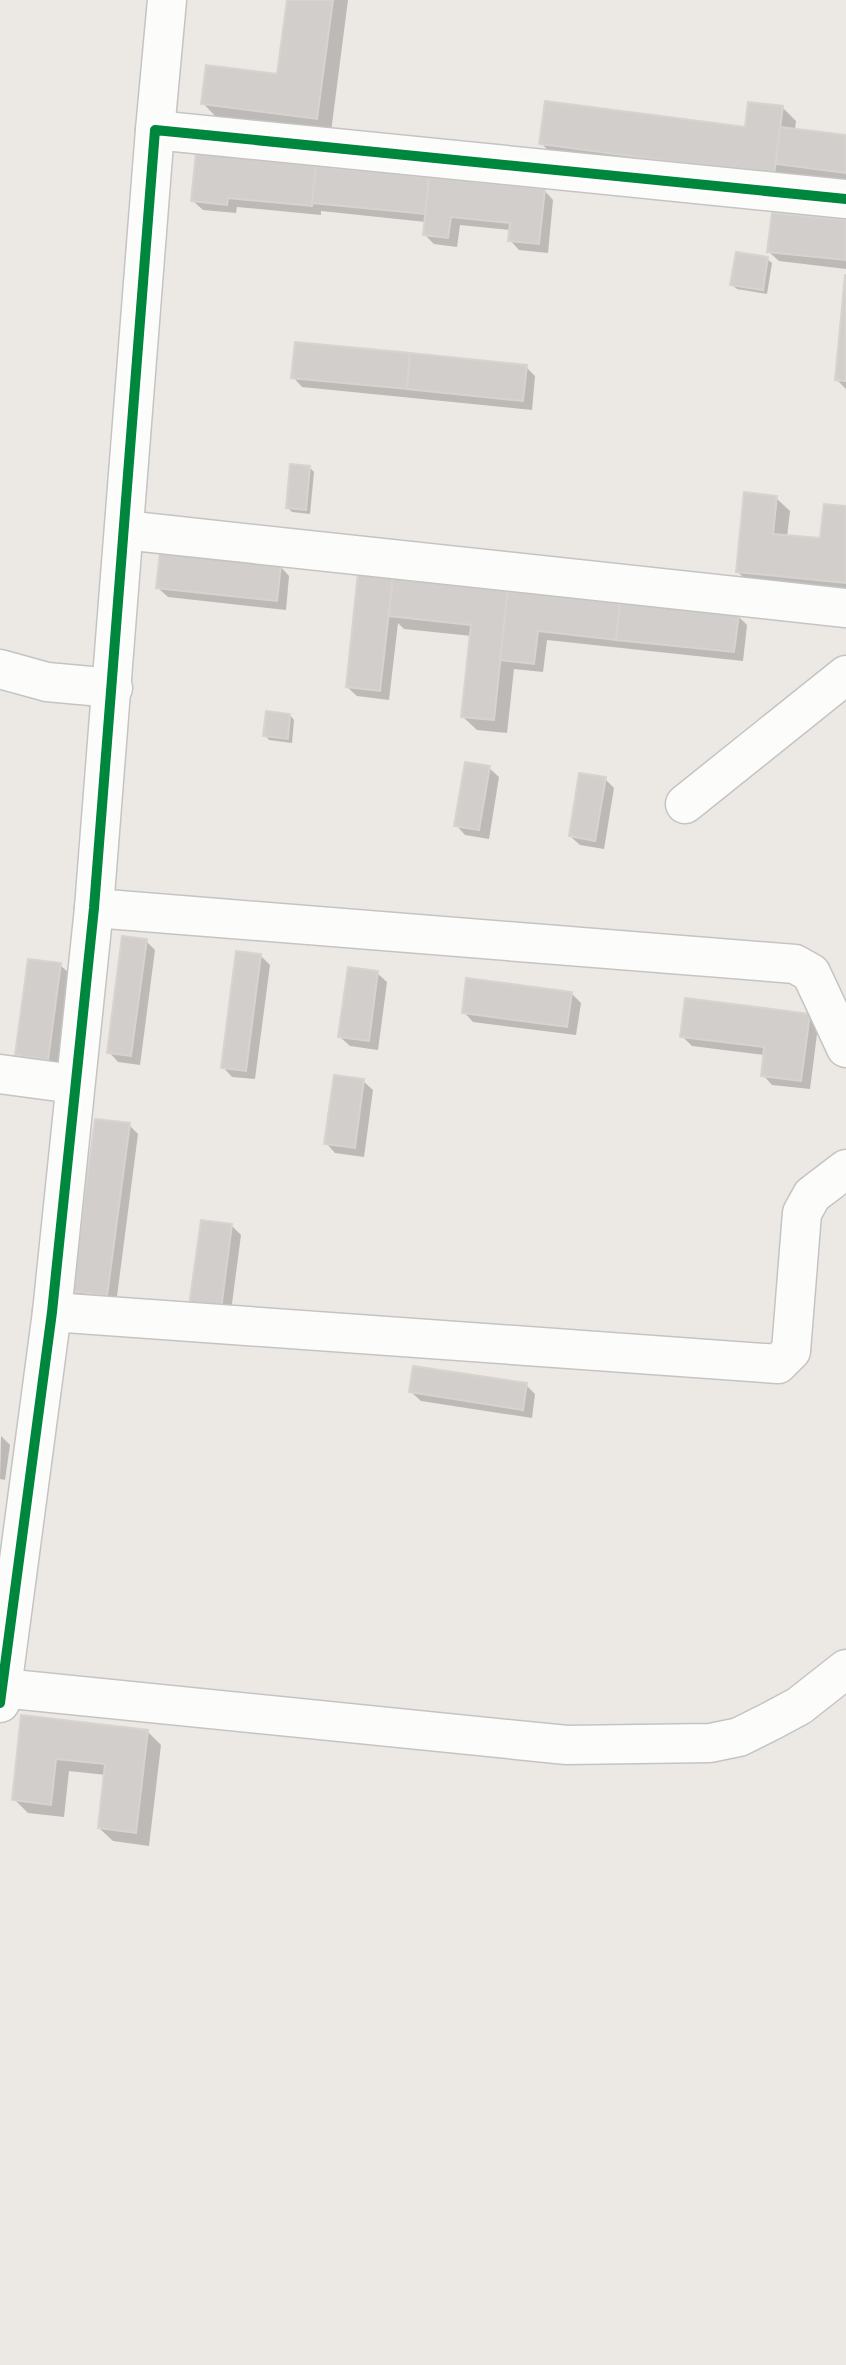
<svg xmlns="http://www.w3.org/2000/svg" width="846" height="2365" font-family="Karla,sans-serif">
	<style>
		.shadow { fill: #0003 }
		.building { fill: #d1cecb; stroke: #d7d4d0; stroke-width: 2 }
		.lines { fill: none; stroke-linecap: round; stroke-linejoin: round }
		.minor-casing { stroke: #c5c4c5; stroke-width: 41 }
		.minor { stroke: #fcfcfb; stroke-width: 38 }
		.cycleway-casing { stroke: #fff; stroke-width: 15 }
		.cycleway { stroke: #00873e; stroke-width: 10 }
	</style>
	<rect width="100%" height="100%" fill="#ece8e4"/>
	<!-- shadow -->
	<g class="shadow">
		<polygon points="289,0 348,0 331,132 216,117 203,103 278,76"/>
		<polygon points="783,108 796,121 795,130 846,137 846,184 555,157 541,143 746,129"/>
		<polygon points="198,155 544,190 553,200 548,253 519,250 510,240 511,230 460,225 457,247 434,244 425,235 426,222 321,211 321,215 237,207 236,213 203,210 193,201"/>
		<polygon points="846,222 846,269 779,261 769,252"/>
		<polygon points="767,259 772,263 767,294 737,289 732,285"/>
		<polygon points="846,287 846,389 836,379"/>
		<polygon points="526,367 535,376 532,410 302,387 293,377"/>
		<polygon points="310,468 314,472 310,514 292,512 288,508"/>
		<polygon points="776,498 790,511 787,537 822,540 846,507 846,594 751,585 737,571"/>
		<polygon points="280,566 289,576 286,610 168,597 158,588"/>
		<polygon points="360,575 738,616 747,625 743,661 547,640 543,672 514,669 507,733 477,730 463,717 472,636 404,629 398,623 389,700 357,696 347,687"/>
		<polygon points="290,715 294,720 292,743 269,740 265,735"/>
		<polygon points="489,768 499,777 489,839 465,835 456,825"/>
		<polygon points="605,779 614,788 604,849 580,845 570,836"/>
		<polygon points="146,941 155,950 140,1065 118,1062 109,1052"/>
		<polygon points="260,955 270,965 255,1079 232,1077 223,1067"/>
		<polygon points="60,965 70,974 57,1068 26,1064 17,1055"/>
		<polygon points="377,973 387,982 378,1050 350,1046 340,1037"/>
		<polygon points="571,993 581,1003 576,1035 473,1022 464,1012"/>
		<polygon points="809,1016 818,1026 810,1089 772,1085 763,1075 765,1055 692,1046 682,1036"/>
		<polygon points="363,1081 373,1090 364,1157 335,1153 326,1143"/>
		<polygon points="129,1125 138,1134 116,1304 83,1300 74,1291"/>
		<polygon points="231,1225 241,1235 230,1319 201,1315"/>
		<polygon points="526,1385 535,1394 532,1418 421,1401 411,1392"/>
		<polygon points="1,1436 10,1445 5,1480 0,1479"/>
		<polygon points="23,1717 148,1732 161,1745 149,1846 113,1841 99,1828 106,1775 69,1771 64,1817 28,1813 14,1799"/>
	</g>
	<!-- building -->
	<g class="building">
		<polygon points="287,0 333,0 317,119 201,104 206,65 277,74"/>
		<polygon points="545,101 745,127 748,102 783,106 774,175 539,144"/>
		<polygon points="780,127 846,135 846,173 776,164"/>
		<polygon points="196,153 316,166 312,206 228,198 227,205 191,201"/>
		<polygon points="316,166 429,177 425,214 312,203"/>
		<polygon points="429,177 545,189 539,244 508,241 510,223 451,217 448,238 423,235"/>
		<polygon points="772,213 846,220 846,260 767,252"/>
		<polygon points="736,252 768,257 763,290 730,285"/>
		<polygon points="845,275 846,275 846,381 835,380"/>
		<polygon points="295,342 410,353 407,389 291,378"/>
		<polygon points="410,353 527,365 523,401 407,389"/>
		<polygon points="290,464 310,466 306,510 286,508"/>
		<polygon points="744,492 777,496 773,534 820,538 824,504 846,506 846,583 736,572"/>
		<polygon points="160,552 281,565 277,601 156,588"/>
		<polygon points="358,573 393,577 380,691 346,687"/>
		<polygon points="393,577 508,589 494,720 461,717 471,625 389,616"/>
		<polygon points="508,589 620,602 616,640 538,631 534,664 500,660"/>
		<polygon points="620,602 739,614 734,652 616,640"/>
		<polygon points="266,711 290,714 288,739 263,736"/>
		<polygon points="465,762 490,766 479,830 454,826"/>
		<polygon points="579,773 606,777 595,841 569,836"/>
		<polygon points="122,936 147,939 131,1056 107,1053"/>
		<polygon points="236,951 261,954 246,1071 221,1068"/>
		<polygon points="28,959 61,963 48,1060 15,1055"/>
		<polygon points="348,967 378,971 369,1041 338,1037"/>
		<polygon points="466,978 572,992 567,1027 462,1013"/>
		<polygon points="685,998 810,1014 801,1081 761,1076 764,1047 680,1037"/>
		<polygon points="334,1075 364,1079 355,1148 324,1144"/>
		<polygon points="95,1119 130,1123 107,1296 72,1291"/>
		<polygon points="201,1220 232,1224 221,1310 189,1306"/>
		<polygon points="413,1366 527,1383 523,1410 409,1392"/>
		<polygon points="21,1715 148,1730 136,1833 98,1828 105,1764 56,1759 51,1805 12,1800"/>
	</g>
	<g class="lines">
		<defs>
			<g id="minor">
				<polyline points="155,130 167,0"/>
				<polyline points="124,530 846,608"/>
				<polyline points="0,669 47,682 113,688"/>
				<polyline points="685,804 846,675"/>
				<polyline points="94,908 795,964 811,973 846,1048"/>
				<polyline points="0,1074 74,1084"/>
				<polyline points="52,1312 778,1364 791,1351 802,1213 812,1195 846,1169"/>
				<polyline points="2,1688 567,1745 710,1743 739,1737 771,1721 799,1706 846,1669"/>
				<polyline points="0,1703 52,1312 94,908 155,130 846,199"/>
			</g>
		</defs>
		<!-- minor casing -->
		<use href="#minor" class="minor-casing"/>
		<!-- minor -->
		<use href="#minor" class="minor"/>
		<defs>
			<polyline id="cycleway" points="0,1703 52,1312 94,908 155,130 846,199"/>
		</defs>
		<!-- cycleway casing -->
		<use href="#cycleway" class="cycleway-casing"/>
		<!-- cycleway -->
		<use href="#cycleway" class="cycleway"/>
	</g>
</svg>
